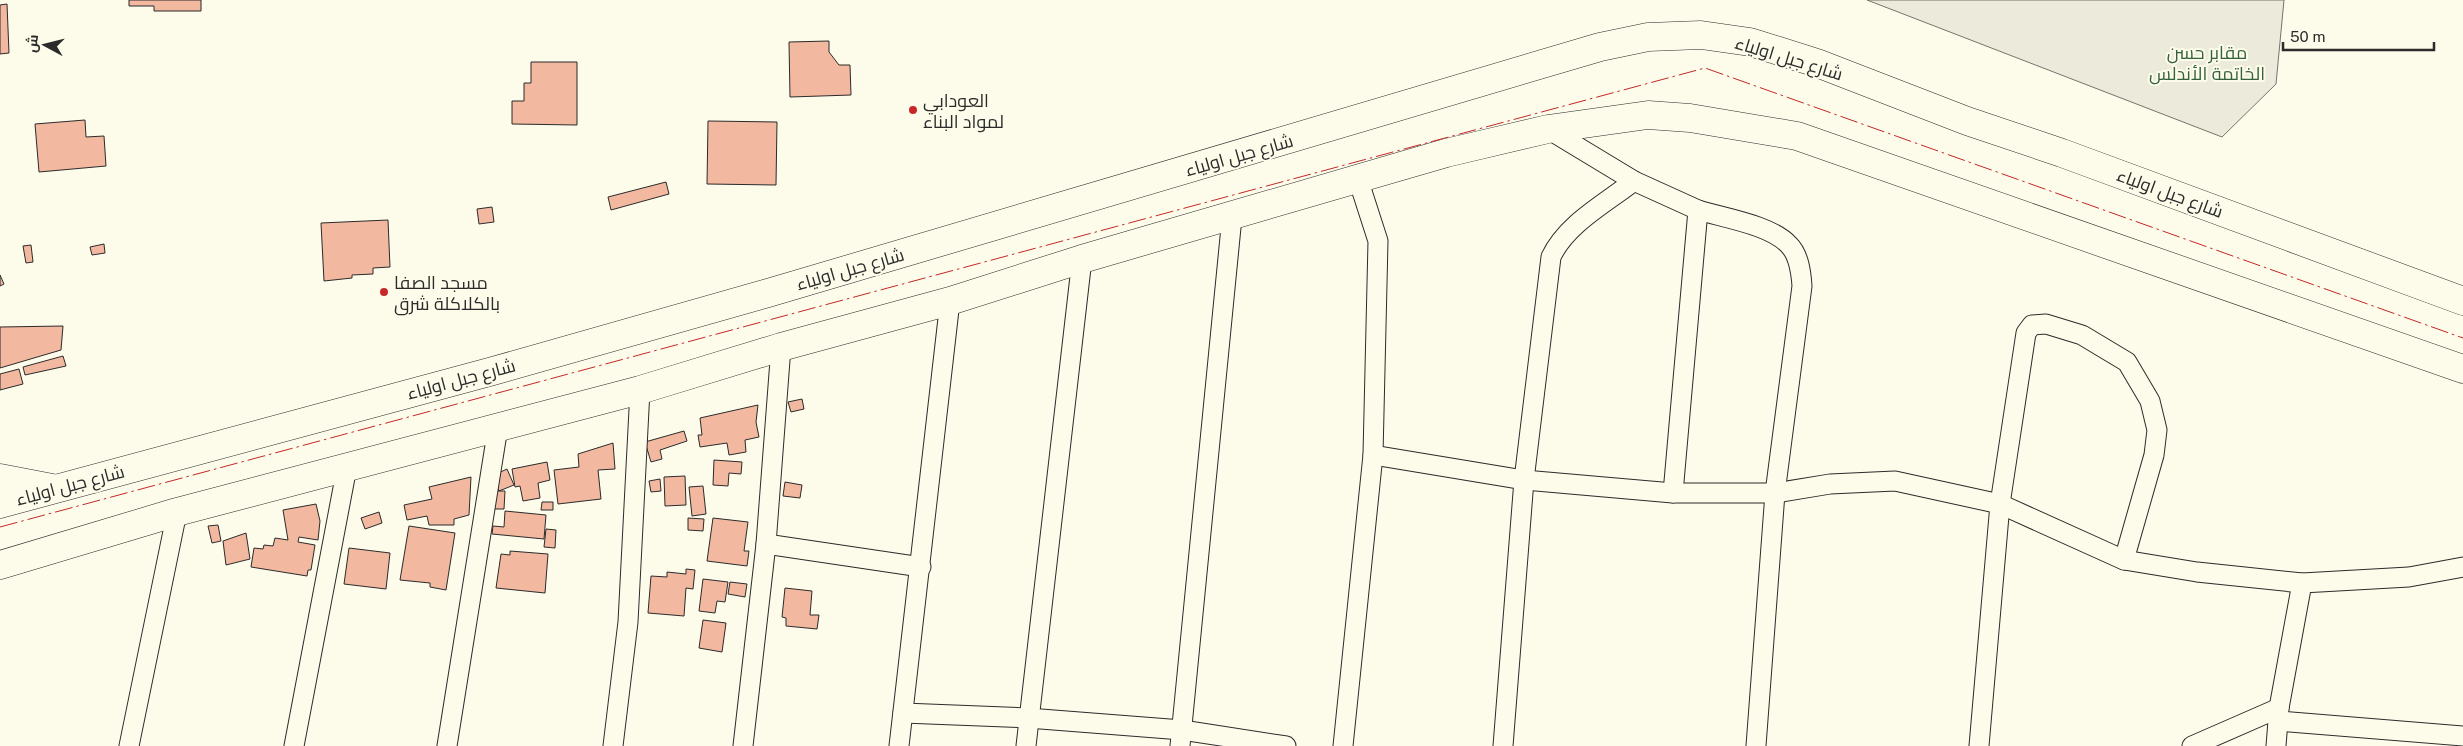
<svg xmlns="http://www.w3.org/2000/svg" width="2463" height="746" font-family="'Public Sans',Cairo,sans-serif">
	<style>
		.green { fill: #ecebdb; stroke: #74746e }
		.building { fill: #f2b8a0; stroke: #2b2b2b }
		.lines { fill: none; stroke-linecap: round; stroke-linejoin: round }
		.street-casing { stroke: #2b2b2b; stroke-width: 21 }
		.highway-casing { stroke: #2b2b2b; stroke-width: 29 }
		.street { stroke: #fdfbea; stroke-width: 19 }
		.highway { stroke: #fdfbea; stroke-width: 28 }
		.power { stroke: #c62828; stroke-width: 1; stroke-dasharray: 18 4 2.5 4; stroke-linecap: butt }
		.poi-dot { fill: #c62828; stroke: #fdfbea; stroke-width: 2 }
		.labels { text-anchor: middle; dominant-baseline: central; stroke-width: 4; stroke-linejoin: round; paint-order: stroke }
		.park-label { font-size: 18px; fill: #34623c; stroke: #fdfbea }
		.street-label { font-size: 18px; fill: #2b2b2b; stroke: #fdfbea }
		.poi-label { font-size: 18px; fill: #2b2b2b; stroke: #fdfbea; text-anchor: start }
	</style>
	<rect width="100%" height="100%" fill="#fdfbea"/>
	<!-- green -->
	<polygon class="green" points="1867,0 2284,0 2276,84 2222,137"/>
	<!-- building -->
	<g class="building">
		<polygon points="129,0 201,0 201,11 154,11 154,6 129,6"/>
		<polygon points="7,4 9,53 0,54 0,5"/>
		<polygon points="829,41 829,52 839,65 850,65 851,95 790,97 789,42"/>
		<polygon points="531,62 577,62 577,125 512,124 512,101 524,101 524,83 531,83"/>
		<polygon points="85,120 86,137 104,136 106,166 39,172 35,124"/>
		<polygon points="708,121 777,122 776,185 707,184"/>
		<polygon points="666,182 669,194 611,210 608,197"/>
		<polygon points="492,207 494,222 479,224 477,209"/>
		<polygon points="388,220 390,267 373,268 373,274 352,275 352,278 324,281 321,223"/>
		<polygon points="104,244 105,253 92,255 90,247"/>
		<polygon points="31,245 33,262 26,263 23,246"/>
		<polygon points="0,275 4,284 0,286"/>
		<polygon points="63,326 61,350 0,368 0,327"/>
		<polygon points="63,356 66,366 25,375 23,367"/>
		<polygon points="19,369 23,384 0,390 0,374"/>
		<polygon points="802,399 804,409 791,412 788,402"/>
		<polygon points="758,405 756,422 759,437 745,440 746,452 729,455 727,443 700,447 698,435 702,435 700,418"/>
		<polygon points="684,431 687,441 660,450 662,459 651,462 645,442"/>
		<polygon points="613,443 615,469 598,470 601,499 558,504 554,470 579,467 578,454"/>
		<polygon points="714,460 742,462 741,474 729,473 728,486 713,485"/>
		<polygon points="547,462 550,480 538,483 540,498 523,501 520,486 515,487 512,469"/>
		<polygon points="507,469 514,485 499,491 492,476"/>
		<polygon points="685,476 686,505 665,506 664,477"/>
		<polygon points="471,477 469,515 454,519 454,525 429,525 427,516 407,520 404,505 432,499 429,487"/>
		<polygon points="660,479 661,491 651,492 649,481"/>
		<polygon points="785,482 802,485 800,498 783,496"/>
		<polygon points="703,486 706,514 692,516 689,487"/>
		<polygon points="493,491 505,491 504,509 492,509"/>
		<polygon points="542,502 553,502 553,510 541,510"/>
		<polygon points="316,504 320,521 318,540 299,537 298,542 315,545 311,570 308,570 307,576 251,567 254,548 263,549 264,545 273,546 275,538 288,540 283,510"/>
		<polygon points="505,511 546,515 544,539 492,534 493,526 504,527"/>
		<polygon points="379,512 382,523 365,529 361,518"/>
		<polygon points="688,518 704,519 703,531 688,530"/>
		<polygon points="713,518 748,522 744,551 749,551 747,566 707,561"/>
		<polygon points="218,525 221,541 212,543 208,526"/>
		<polygon points="409,526 455,533 446,590 430,587 430,583 400,580"/>
		<polygon points="546,529 556,530 555,548 544,547"/>
		<polygon points="246,533 250,559 226,565 223,541"/>
		<polygon points="349,548 390,553 386,589 344,584"/>
		<polygon points="510,551 548,554 545,593 496,588 501,554 510,555"/>
		<polygon points="686,569 695,570 693,589 686,588 684,616 648,613 651,576 667,577 667,572 686,574"/>
		<polygon points="703,579 728,582 725,602 717,601 715,613 699,611"/>
		<polygon points="730,582 747,584 745,597 728,594"/>
		<polygon points="785,588 812,591 810,615 819,615 817,629 786,626 786,618 782,617"/>
		<polygon points="703,620 726,623 722,652 699,648"/>
	</g>
	<g class="lines">
		<defs>
			<g id="street">
				<polyline points="1548,129 1634,181 1698,210 1673,493"/>
				<path d="M 1698,210 C 1724,218 1771,225 1789,245 C 1799,255 1801,272 1802,286 L 1775,493 L 1756,746"/>
				<polyline points="1373,455 1524,480 1673,493 1775,493 1830,484 1895,481 2000,504 2124,560 2197,572 2302,583 2409,577 2463,567"/>
				<polyline points="766,544 921,567"/>
				<polyline points="903,713 1028,718 1182,730 1286,746"/>
				<polyline points="2278,721 2463,736"/>
				<polyline points="129,746 177,512"/>
				<polyline points="294,746 347,467"/>
				<polyline points="447,746 498,427"/>
				<polyline points="613,746 628,622 640,390"/>
				<polyline points="743,746 766,544 781,347"/>
				<polyline points="899,746 950,301"/>
				<polyline points="1026,746 1082,259"/>
				<polyline points="1180,746 1232,217"/>
				<polyline points="1343,746 1373,455 1378,241 1358,179"/>
				<path d="M 1503,746 L 1524,480 L 1551,257 C 1566,224 1606,203 1634,181"/>
				<polyline points="1979,746 2000,504 2026,333 2032,325 2046,324 2082,335 2127,362 2150,401 2157,430 2154,455 2124,560"/>
				<polyline points="2192,746 2279,708"/>
				<polyline points="2276,746 2279,708 2302,583"/>
			</g>
			<g id="highway">
				<polyline points="0,478 52,488"/>
				<polyline points="0,504 493,371 768,293 1600,47 1648,37 1701,35 1750,42 1817,63 1967,121 2062,153 2463,301"/>
				<polyline points="0,565 177,512 640,390 781,347 950,301 1082,259 1446,153 1548,129 1648,115 1690,118 1797,136 2463,369"/>
			</g>
		</defs>
		<!-- street casing -->
		<use href="#street" class="street-casing"/>
		<!-- highway casing -->
		<use href="#highway" class="highway-casing"/>
		<!-- street -->
		<use href="#street" class="street"/>
		<!-- highway -->
		<use href="#highway" class="highway"/>
		<!-- power -->
		<polyline class="power" points="0,527 1705,68 2463,338"/>
	</g>
	<!-- markers -->
	<g class="poi-dot">
		<circle cx="913" cy="110" r="5"/>
		<circle cx="384" cy="292" r="5"/>
	</g>
	<g class="labels">
		<!-- park labels -->
		<g class="park-label">
			<text x="2207" y="52">مقابر حسن<tspan x="2207" dy="21">الخاتمة الأندلس</tspan></text>
		</g>
		<!-- street labels -->
		<g class="street-label">
			<text transform="translate(1789 58) rotate(17)">شارع جبل اولياء</text>
			<text transform="translate(1239 155) rotate(-16)">شارع جبل اولياء</text>
			<text transform="translate(2170 193) rotate(20)">شارع جبل اولياء</text>
			<text transform="translate(850 269) rotate(-16)">شارع جبل اولياء</text>
			<text transform="translate(461 379) rotate(-15)">شارع جبل اولياء</text>
			<text transform="translate(70 485) rotate(-15)">شارع جبل اولياء</text>
		</g>
		<!-- poi labels -->
		<g class="poi-label">
			<text x="923" y="100">العودابي<tspan x="923" dy="21">لمواد البناء</tspan></text>
			<text x="394" y="282">مسجد الصفا<tspan x="394" dy="21">بالكلاكلة شرق</tspan></text>
		</g>
	</g>
	<!-- north arrow -->
	<g transform="translate(45 45) rotate(277)" stroke="#fdfbea" stroke-width="4" paint-order="stroke">
	<path d="M0-4L9 19L0 12L-9 19Z" fill="#2b2b2b"/>
	<text y="-8" font-size="14" font-weight="bold" text-anchor="middle" fill="#2b2b2b">ش</text>
	</g>
	<!-- scale -->
	<path d="M2283 42v8h151v-8" fill="none" stroke="#2b2b2b" stroke-width="2.5"/>
	<text x="2290" y="42" font-size="15" fill="#2b2b2b" stroke="#fdfbea" stroke-width="4" paint-order="stroke">50 m</text>
</svg>
